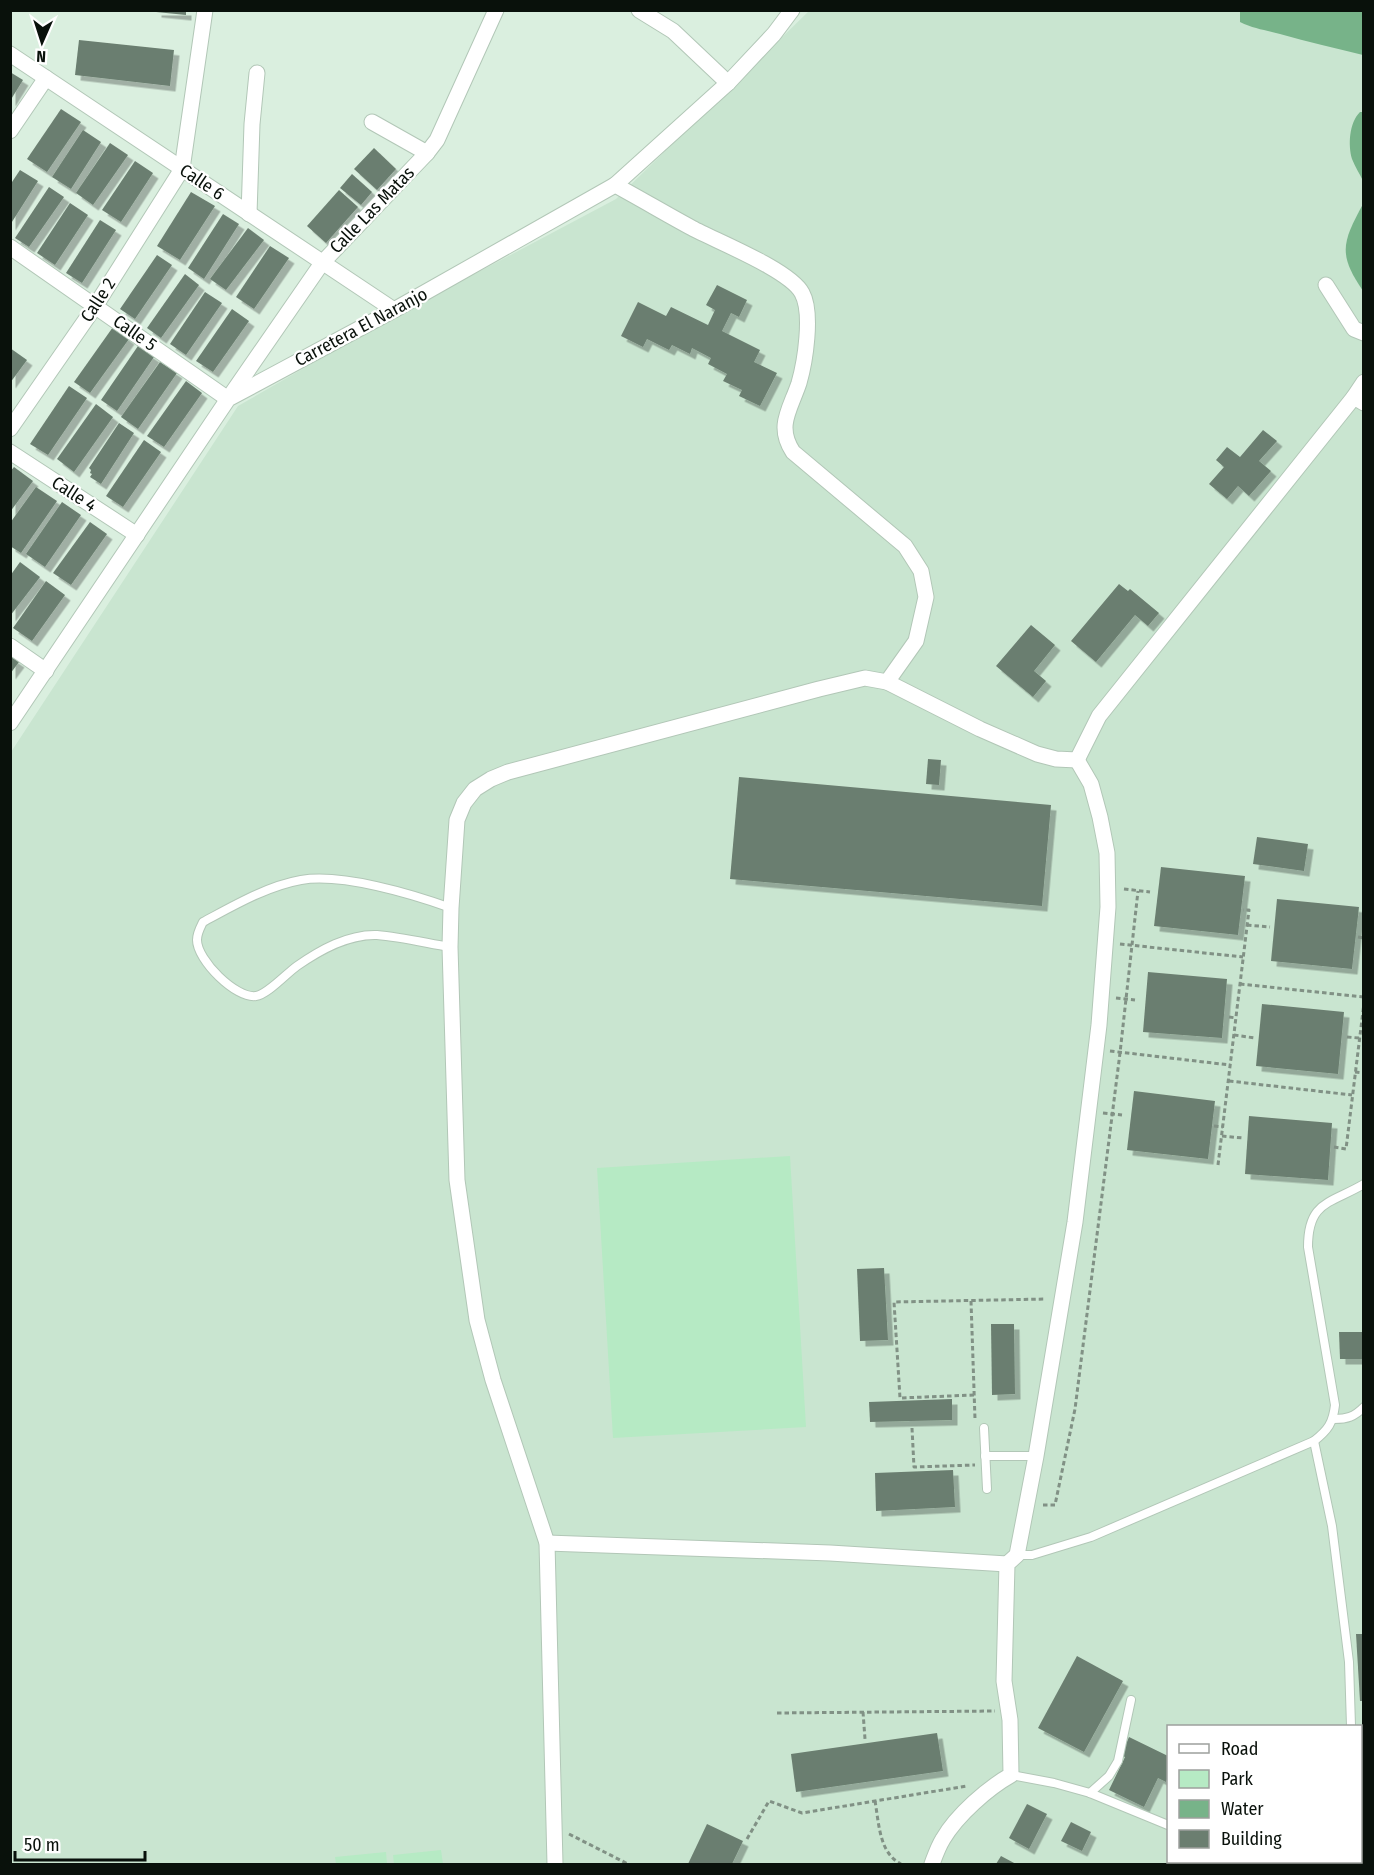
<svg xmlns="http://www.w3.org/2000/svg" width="1374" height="1875" font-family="'Fira Sans Condensed',sans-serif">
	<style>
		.built { fill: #c9e5d0; fill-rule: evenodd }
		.green { fill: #b6eac4 }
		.water { fill: #77b389 }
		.building { fill: #6b7e70; filter: url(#shadow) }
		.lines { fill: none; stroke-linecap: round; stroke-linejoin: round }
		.service-casing { stroke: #b2c7b7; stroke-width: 10 }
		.minor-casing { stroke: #b2c7b7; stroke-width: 17 }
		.path { stroke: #819185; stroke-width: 3; stroke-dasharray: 4.5 3; stroke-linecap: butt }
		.service { stroke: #fff; stroke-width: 8 }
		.minor { stroke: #fff; stroke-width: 15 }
		.labels { text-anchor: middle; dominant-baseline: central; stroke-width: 4.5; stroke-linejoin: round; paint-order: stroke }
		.street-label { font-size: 18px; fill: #09110b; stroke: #fff }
	</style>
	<defs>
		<filter id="shadow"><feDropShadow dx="5.5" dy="5.5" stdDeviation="0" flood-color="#0004"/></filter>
	</defs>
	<rect width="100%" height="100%" fill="#daefdf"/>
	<!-- built -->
	<path class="built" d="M 809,11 L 1363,11 L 1363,1864 L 11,1864 L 11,752 L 238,406 L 388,320 L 616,199 ZM 1168,1726 L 1360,1726 L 1360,1862 L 1168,1862 Z"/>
	<!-- green -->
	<g class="green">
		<polygon points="790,1156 806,1427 613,1438 597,1168"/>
		<polygon points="441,1850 443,1864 394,1864 393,1855"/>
		<polygon points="386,1852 387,1864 336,1864 335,1857"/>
	</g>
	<!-- water -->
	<g class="water">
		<path d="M 1240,11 L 1363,11 L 1363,55 C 1336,48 1308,42 1280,34 C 1266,30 1254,29 1240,22 Z"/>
		<path d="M 1360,112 L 1363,112 L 1363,181 C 1360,174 1355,167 1352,159 C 1348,145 1349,123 1360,112 Z"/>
		<path d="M 1363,204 L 1363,291 C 1338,254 1342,243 1363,204 Z"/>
	</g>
	<!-- building -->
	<g class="building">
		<polygon points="156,10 186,10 186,15 156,12"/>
		<polygon points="79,40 174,50 170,86 75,75"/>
		<polygon points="10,72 23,80 10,101"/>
		<polygon points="61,109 81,122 47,172 27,159"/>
		<polygon points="83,130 101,142 71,189 52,177"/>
		<polygon points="110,143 128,155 93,205 76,193"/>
		<polygon points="374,148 396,169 377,190 354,169"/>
		<polygon points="135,161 153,173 121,222 102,210"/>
		<polygon points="20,170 38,181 10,225 10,185"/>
		<polygon points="352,174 372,192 361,205 340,188"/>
		<polygon points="49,187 64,197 29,247 15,238"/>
		<polygon points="339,190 358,207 326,243 307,226"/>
		<polygon points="191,192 215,206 180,260 157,246"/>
		<polygon points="70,203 88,215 55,265 37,253"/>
		<polygon points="223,214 239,224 204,279 188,268"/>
		<polygon points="100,220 116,230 82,283 66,273"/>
		<polygon points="248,228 264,240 226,290 210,279"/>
		<polygon points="270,246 289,258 254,309 236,297"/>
		<polygon points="157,255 172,265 135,319 120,309"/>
		<polygon points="185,274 199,285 161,338 147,328"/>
		<polygon points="717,285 747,300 739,317 731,313 722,331 760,350 754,362 777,373 760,406 739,396 742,390 723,381 727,374 708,364 711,358 692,348 690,354 672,345 669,350 647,339 643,347 621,336 638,302 666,316 671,307 708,325 715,310 706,305"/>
		<polygon points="205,292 222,303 186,355 170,344"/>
		<polygon points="232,309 249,321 213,372 196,361"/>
		<polygon points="113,327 129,339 90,393 74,382"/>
		<polygon points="138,346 154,357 117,411 101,400"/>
		<polygon points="10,348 27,360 10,383"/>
		<polygon points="160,362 177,373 138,429 121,417"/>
		<polygon points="186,381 202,393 164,447 147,436"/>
		<polygon points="69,386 87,398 48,455 30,444"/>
		<polygon points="96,404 113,417 74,472 57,459"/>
		<polygon points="119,423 134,433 101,484 90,477 92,474 90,473 91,470 89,468"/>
		<polygon points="1263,430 1277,441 1259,461 1271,471 1249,496 1238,486 1227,499 1209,484 1224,467 1216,460 1227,447 1240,457"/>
		<polygon points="144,440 161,452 123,507 106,496"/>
		<polygon points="14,467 33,481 10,512 10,472"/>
		<polygon points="36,487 57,501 21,553 10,546 10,523"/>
		<polygon points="62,502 81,515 45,567 26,554"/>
		<polygon points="90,522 107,534 71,585 53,573"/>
		<polygon points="20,562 40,577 10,616 10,576"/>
		<polygon points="46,581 65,595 32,641 13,628"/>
		<polygon points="1119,584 1128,591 1130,589 1159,613 1148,626 1135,615 1096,662 1071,641"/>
		<polygon points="1031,625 1055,645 1034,671 1046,681 1033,697 996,666"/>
		<polygon points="10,656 19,662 10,674"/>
		<polygon points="928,759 941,760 939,785 926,784"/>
		<polygon points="739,777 1051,805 1042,906 730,879"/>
		<polygon points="1257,837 1308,844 1304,871 1253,864"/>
		<polygon points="1161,867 1245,876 1238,935 1154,926"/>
		<polygon points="1277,899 1359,907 1352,969 1271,961"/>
		<polygon points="1148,972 1227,979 1222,1038 1143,1032"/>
		<polygon points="1262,1004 1344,1012 1338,1074 1256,1066"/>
		<polygon points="1134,1091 1215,1101 1208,1159 1127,1150"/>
		<polygon points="1249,1116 1332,1123 1328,1180 1245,1174"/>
		<polygon points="884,1268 888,1340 860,1341 857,1269"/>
		<polygon points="991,1324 1014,1324 1015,1394 992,1395"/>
		<polygon points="1339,1332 1364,1332 1364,1359 1340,1359"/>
		<polygon points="952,1399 952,1420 870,1422 869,1402"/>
		<polygon points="953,1470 955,1507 876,1511 875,1473"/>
		<polygon points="1356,1634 1364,1634 1364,1701 1360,1701"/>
		<polygon points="1077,1656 1123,1681 1084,1752 1038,1728"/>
		<polygon points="937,1733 943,1771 796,1792 791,1754"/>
		<polygon points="1129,1737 1168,1756 1168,1776 1166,1782 1158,1778 1144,1807 1109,1790 1125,1757 1121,1755"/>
		<polygon points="1027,1804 1047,1814 1029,1849 1009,1838"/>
		<polygon points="1071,1822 1091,1832 1082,1851 1061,1841"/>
		<polygon points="707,1824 743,1841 732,1864 688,1864"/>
		<polygon points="1001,1856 1016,1864 996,1864"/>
	</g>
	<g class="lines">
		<defs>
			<g id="service">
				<path d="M 450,947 C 426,943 401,937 377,935 C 348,934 320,950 297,966 C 287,973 267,995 256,996 C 236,999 197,960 197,940 C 197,933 200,928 203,922 C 233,906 267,886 301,880 C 342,873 412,894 451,908"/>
				<path d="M 1334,1419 C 1347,1419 1354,1417 1364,1407"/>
				<polyline points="984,1428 987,1489"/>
				<polyline points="1314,1441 1332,1526 1349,1662 1351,1726"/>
				<polyline points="985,1456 1036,1456"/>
				<path d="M 1017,1555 L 1032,1555 L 1091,1537 L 1314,1441 C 1328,1430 1333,1423 1335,1405 L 1308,1247 C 1308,1201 1330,1204 1364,1184"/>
				<polyline points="1011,1775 1054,1783 1090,1793 1168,1825"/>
				<polyline points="1090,1793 1109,1776 1118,1761 1131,1700"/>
			</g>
			<g id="minor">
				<polyline points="639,10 673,31 728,83"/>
				<polyline points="10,54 394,310"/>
				<polyline points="372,122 427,153"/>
				<polyline points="10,131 46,78"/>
				<path d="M 615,185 C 641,199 666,214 692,228 C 716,241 790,270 802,293 C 813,313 805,362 799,383 C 790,410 776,426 793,452 L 905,546 L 921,571 L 926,597 L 916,641 L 887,682 L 980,729 L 1037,754 L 1056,759 L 1077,760"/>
				<polyline points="249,214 252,124 257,73"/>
				<polyline points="10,247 228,399 322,263 427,153 437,140 496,10"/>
				<polyline points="1326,285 1354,329 1364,333"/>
				<polyline points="1354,397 1364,382"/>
				<polyline points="10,429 96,305 182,169 205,10"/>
				<polyline points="10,452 137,535"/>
				<polyline points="10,646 46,671"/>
				<polyline points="10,723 228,399 394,310 615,185 728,83 774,34 792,10"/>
				<polyline points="1077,760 1099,716 1354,397 1364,403"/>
				<polyline points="547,1543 830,1553 1007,1564"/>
				<polyline points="555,1864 547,1543 493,1380 477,1320 457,1180 450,947 451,908 457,820 464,803 475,789 491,779 508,772 819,689 865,678 887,682"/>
				<path d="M 932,1864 C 935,1856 938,1847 943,1839 C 957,1815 988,1788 1011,1775 L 1010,1720 L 1004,1681 L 1007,1564 L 1017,1555 L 1036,1456 L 1075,1222 L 1099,1025 L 1108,907 L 1107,853 L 1100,817 L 1091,784 L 1077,760"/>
			</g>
		</defs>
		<!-- service casing -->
		<use href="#service" class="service-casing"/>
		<!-- minor casing -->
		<use href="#minor" class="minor-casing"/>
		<!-- path -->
		<g class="path">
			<polyline points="1124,889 1150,892"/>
			<polyline points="1247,925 1270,927"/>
			<polyline points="1358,937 1364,938"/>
			<polyline points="1120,944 1243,957"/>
			<polyline points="1240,984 1364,997"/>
			<polyline points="1116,998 1135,1000"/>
			<polyline points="1229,1017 1236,1018"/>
			<polyline points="1234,1035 1255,1038"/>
			<polyline points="1347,1037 1359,1038"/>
			<polyline points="1110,1051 1230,1065"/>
			<polyline points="1355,1072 1364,1073"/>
			<polyline points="1229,1081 1352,1095"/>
			<polyline points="1103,1113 1122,1115"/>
			<polyline points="1214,1126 1223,1127"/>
			<polyline points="1222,1136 1243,1138"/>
			<polyline points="1334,1147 1346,1149 1364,1003"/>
			<polyline points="1218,1165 1249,910 1243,910"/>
			<polyline points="971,1301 975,1419"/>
			<polyline points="974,1395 900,1398 894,1302 1046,1299"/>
			<polyline points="912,1428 914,1467 975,1465"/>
			<polyline points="1043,1505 1055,1505 1075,1409 1120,1053 1138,891"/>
			<polyline points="863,1712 865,1739"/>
			<polyline points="777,1713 995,1711"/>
			<path d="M 875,1801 C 879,1823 879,1853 901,1864"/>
			<polyline points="569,1834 628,1864"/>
			<polyline points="747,1839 769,1801 802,1813 967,1786"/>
		</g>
		<!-- service -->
		<use href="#service" class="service"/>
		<!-- minor -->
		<use href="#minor" class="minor"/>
	</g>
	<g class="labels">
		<!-- street labels -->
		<g class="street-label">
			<text transform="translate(202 182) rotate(34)">Calle 6</text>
			<text transform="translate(372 210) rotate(-46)">Calle Las Matas</text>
			<text transform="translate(98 300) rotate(-57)">Calle 2</text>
			<text transform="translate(361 327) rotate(-28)">Carretera El Naranjo</text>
			<text transform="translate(135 333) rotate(35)">Calle 5</text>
			<text transform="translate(74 494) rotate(33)">Calle 4</text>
		</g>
	</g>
	<!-- border -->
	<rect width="1374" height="1875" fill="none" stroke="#09110b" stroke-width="24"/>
	<!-- legend -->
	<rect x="1167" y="1725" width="195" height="138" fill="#ffffff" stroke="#9da09d" stroke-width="1.5"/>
	<rect x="1179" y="1744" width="30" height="9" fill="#ffffff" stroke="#9da09d" stroke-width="1.5"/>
	<text x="1221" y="1755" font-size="18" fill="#09110b">Road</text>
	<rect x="1179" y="1770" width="30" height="18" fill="#b6eac4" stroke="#9da09d" stroke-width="1.5"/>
	<text x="1221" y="1785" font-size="18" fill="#09110b">Park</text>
	<rect x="1179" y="1800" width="30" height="18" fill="#77b389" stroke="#9da09d" stroke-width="1.5"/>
	<text x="1221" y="1815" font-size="18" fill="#09110b">Water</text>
	<rect x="1179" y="1830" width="30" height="18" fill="#6b7e70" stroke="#9da09d" stroke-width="1.5"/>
	<text x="1221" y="1845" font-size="18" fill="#09110b">Building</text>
	<!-- north arrow -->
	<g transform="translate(42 42) rotate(183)" stroke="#ffffff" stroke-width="4.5" paint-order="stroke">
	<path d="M0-4.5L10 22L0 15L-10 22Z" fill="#09110b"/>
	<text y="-9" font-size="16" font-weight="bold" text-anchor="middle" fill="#09110b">N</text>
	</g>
	<!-- scale -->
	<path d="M15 1851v9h130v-9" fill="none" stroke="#09110b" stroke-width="3"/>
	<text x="24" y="1851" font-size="18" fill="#09110b" stroke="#ffffff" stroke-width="4.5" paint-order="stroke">50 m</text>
</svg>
